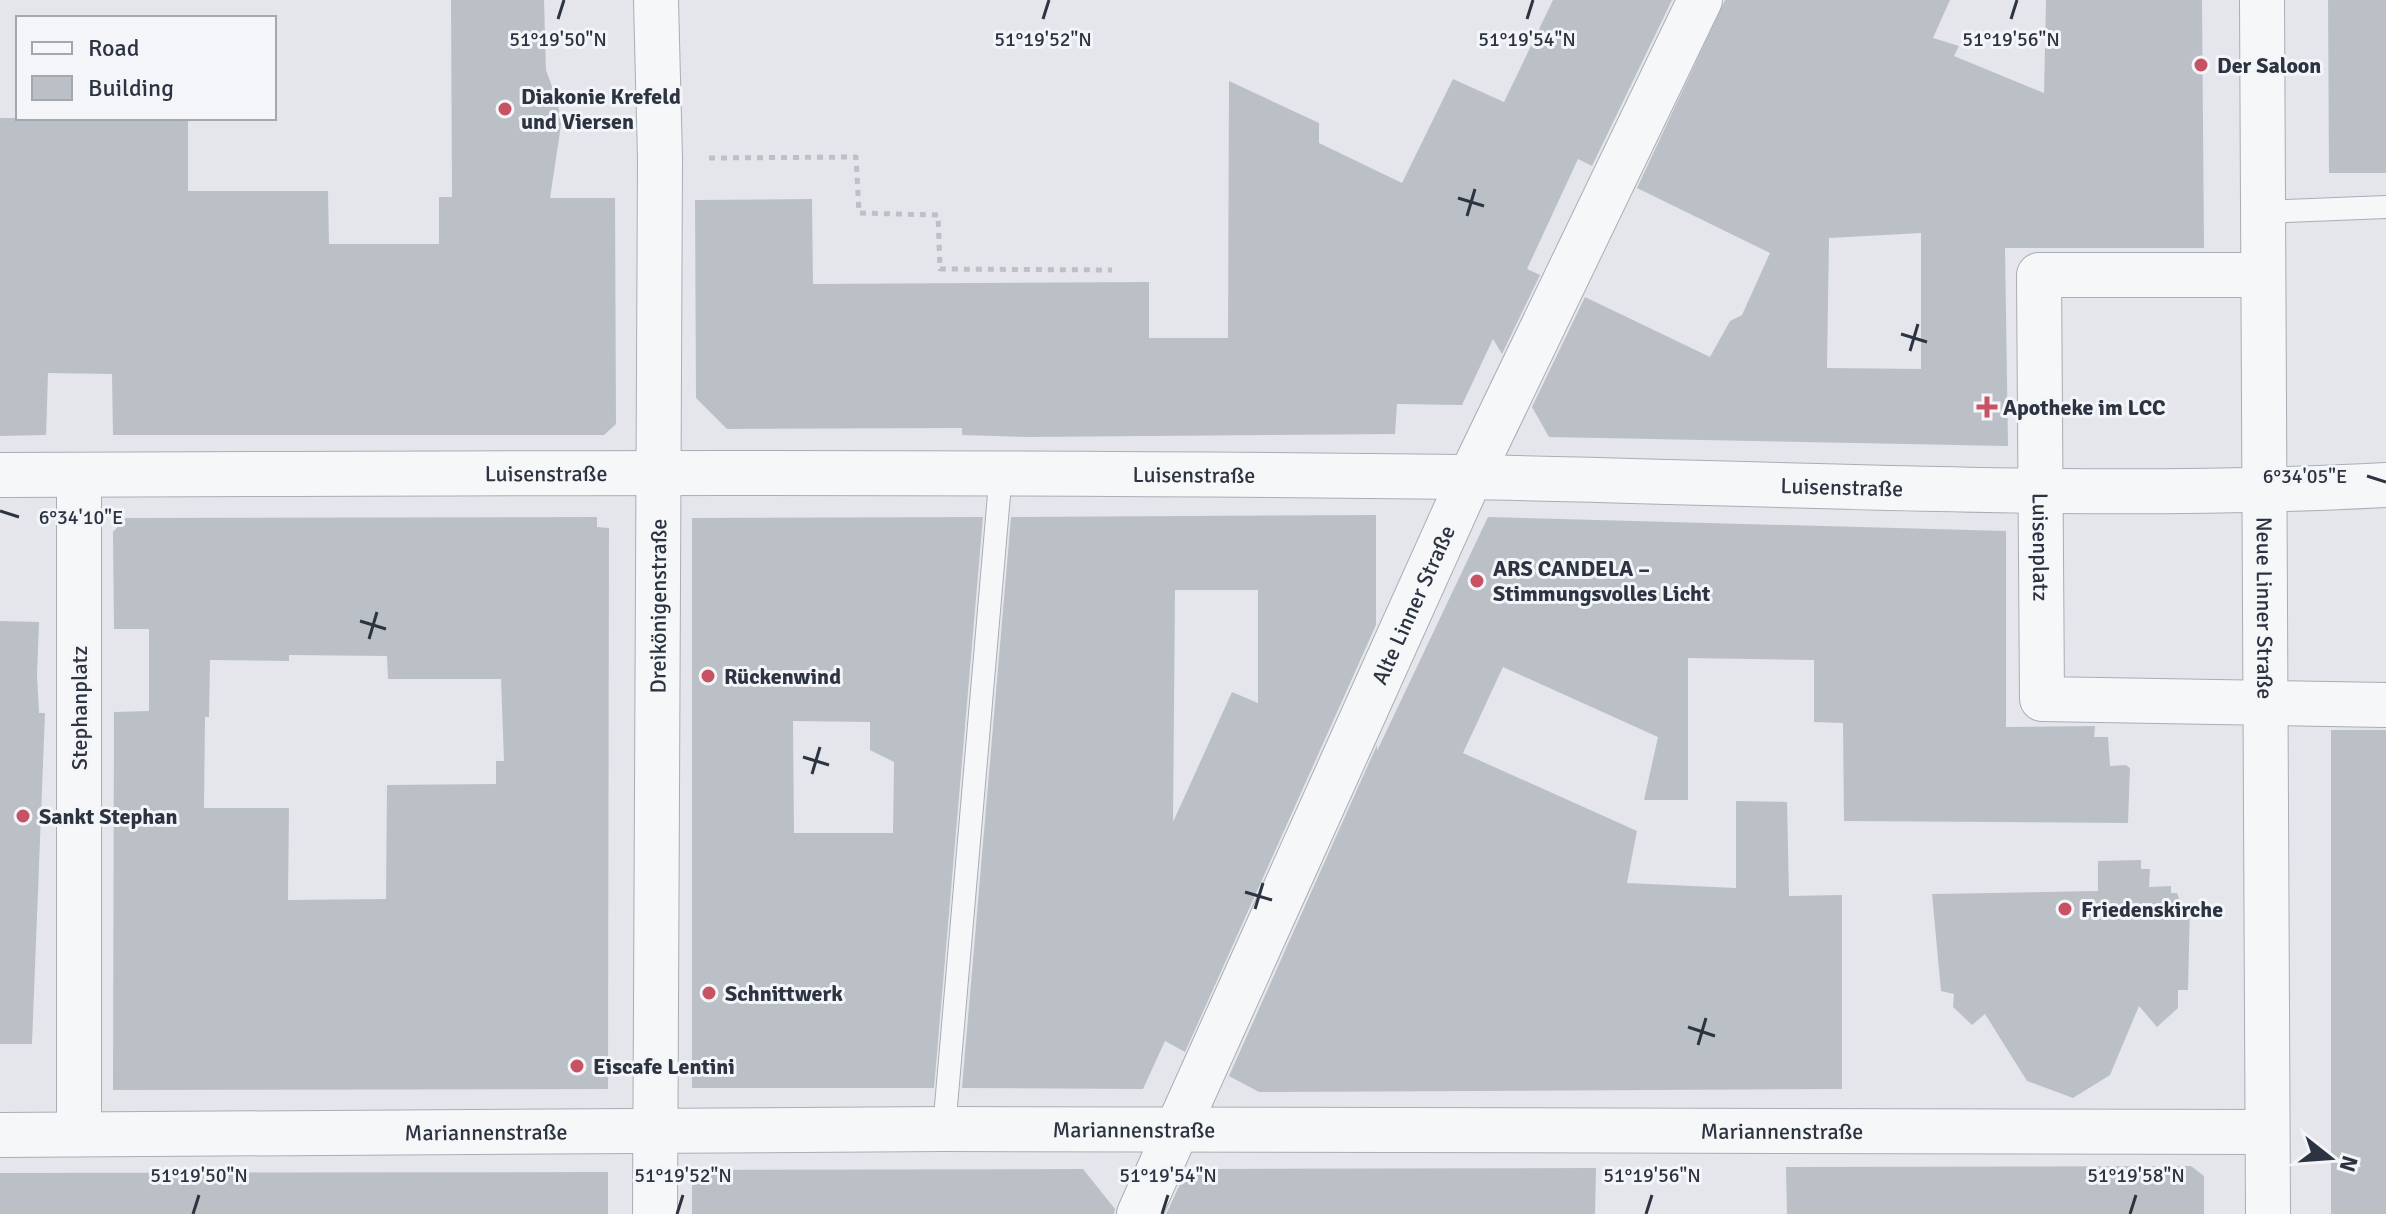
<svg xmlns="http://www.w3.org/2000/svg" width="2386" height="1214" font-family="Signika,sans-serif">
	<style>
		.building { fill: #bbc0c7; fill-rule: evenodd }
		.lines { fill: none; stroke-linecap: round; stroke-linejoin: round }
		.service-casing { stroke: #a9adb5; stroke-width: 24 }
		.minor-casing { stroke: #a9adb5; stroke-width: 46 }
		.path { stroke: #bdc0c6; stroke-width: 5; stroke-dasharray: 6 6; stroke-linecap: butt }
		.service { stroke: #f6f7f9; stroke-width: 22 }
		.minor { stroke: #f6f7f9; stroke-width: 44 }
		.ticks { fill: none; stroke: #2c3442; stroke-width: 3 }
		.poi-dot { fill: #c65264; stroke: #f3f5f8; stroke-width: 3 }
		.labels { text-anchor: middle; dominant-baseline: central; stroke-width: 6; stroke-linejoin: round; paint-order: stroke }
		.poi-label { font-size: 22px; font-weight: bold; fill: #2c3442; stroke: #f3f5f8; text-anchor: start }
		.street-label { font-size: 22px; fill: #2c3442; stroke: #f3f5f8 }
		.ticks-label { font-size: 20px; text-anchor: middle; fill: #2c3442; stroke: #f3f5f8; stroke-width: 6; stroke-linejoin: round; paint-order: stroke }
	</style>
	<rect width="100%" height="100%" fill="#e4e6eb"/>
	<!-- building -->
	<g class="building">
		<polygon points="451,0 544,0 546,70 558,103 561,125 550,198 615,198 616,424 604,435 113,435 112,374 48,373 46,435 0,436 0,118 188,118 188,191 328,191 329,244 439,244 439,197 452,197"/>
		<polygon points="1553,0 1672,0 1592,166 1578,159 1527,269 1540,275 1502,354 1493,339 1462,405 1397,404 1395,434 1025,437 962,435 962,428 727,429 696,398 695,200 812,199 813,284 1149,282 1149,338 1228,338 1229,81 1319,123 1319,143 1402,183 1453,79 1504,102"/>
		<path d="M 1725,0 L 1950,0 L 1933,38 L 1959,46 L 1954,56 L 2044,93 L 2046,0 L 2202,0 L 2204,248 L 2005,248 L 2008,446 L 1549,437 L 1532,407 L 1585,297 L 1710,357 L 1730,321 L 1742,315 L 1770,253 L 1637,188 ZM 1921,233 L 1921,369 L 1827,368 L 1829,238 Z"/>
		<polygon points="2328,0 2386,0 2386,173 2329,173"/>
		<path d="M 1376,515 L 1376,625 L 1185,1052 L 1165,1041 L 1143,1089 L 962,1088 L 1011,517 ZM 1175,590 L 1258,590 L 1258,703 L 1232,692 L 1173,822 Z"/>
		<path d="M 597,517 L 597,527 L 609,528 L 608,1089 L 113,1090 L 114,712 L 149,711 L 149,629 L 114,629 L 113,532 L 126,518 ZM 289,655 L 387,656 L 388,679 L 501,679 L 504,761 L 496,761 L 496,784 L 387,785 L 386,899 L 288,900 L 289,808 L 204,808 L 205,717 L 209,717 L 210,660 L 289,661 Z"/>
		<path d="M 983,517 L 934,1088 L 692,1088 L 692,518 ZM 793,721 L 870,722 L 870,750 L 894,762 L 893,833 L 794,833 Z"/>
		<polygon points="1488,517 2006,531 2006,727 2095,726 2094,737 2108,737 2110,766 2126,765 2130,768 2128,823 1844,821 1843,723 1814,722 1814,660 1688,658 1688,800 1644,800 1658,737 1503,667 1463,753 1637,831 1627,883 1736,888 1736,801 1787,802 1789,896 1842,895 1842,1089 1259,1092 1229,1076 1377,745 1377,751"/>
		<polygon points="0,621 39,622 37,675 39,713 45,713 32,1044 0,1044"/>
		<rect x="2331" y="730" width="55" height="484"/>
		<polygon points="2141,860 2141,869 2150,869 2149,887 2171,886 2171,893 2177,893 2181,904 2190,904 2188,990 2178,990 2178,1008 2157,1027 2139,1006 2110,1075 2073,1098 2027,1081 1985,1014 1972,1025 1953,1007 1954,994 1941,991 1932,894 2098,891 2098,861"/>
		<polygon points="2191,1166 2204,1176 2204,1214 1787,1214 1786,1167"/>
		<polygon points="1596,1168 1595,1214 1166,1214 1181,1182 1212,1169"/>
		<polygon points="1083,1169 1115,1209 1114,1214 692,1214 692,1170"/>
		<polygon points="608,1172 608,1214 0,1214 0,1173"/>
	</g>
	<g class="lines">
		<defs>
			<g id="service">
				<polyline points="2263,212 2386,207"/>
				<polyline points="944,1129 1001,472"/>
			</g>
			<g id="minor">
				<path id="s1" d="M 2262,0 L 2268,1214"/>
				<path id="s2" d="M 2263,275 L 2039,275 L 2042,699 L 2386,705"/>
				<path id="s3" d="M 0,475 C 488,473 975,471 1463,477 C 1770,482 2079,501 2386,485"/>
				<polyline points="79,1134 79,475"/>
				<path id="s4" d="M 0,1135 L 944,1129 L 2267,1132"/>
				<path id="s5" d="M 655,1214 L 660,159 L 656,0"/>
				<path id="s6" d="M 1139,1214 L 1470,478 L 1700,0"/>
			</g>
		</defs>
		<!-- service casing -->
		<use href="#service" class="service-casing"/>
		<!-- minor casing -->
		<use href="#minor" class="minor-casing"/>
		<!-- path -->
		<polyline class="path" points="709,158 856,157 859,213 938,215 940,269 1112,270"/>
		<!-- service -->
		<use href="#service" class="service"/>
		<!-- minor -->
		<use href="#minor" class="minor"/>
	</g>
	<!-- ticks -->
	<path class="ticks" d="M 558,19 L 564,0M 1043,19 L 1049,0M 1527,19 L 1533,0M 2011,19 L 2017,0M 1458,198 L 1484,206M 1467,216 L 1475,189M 1901,334 L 1927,342M 1910,351 L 1918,324M 2367,476 L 2386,482M 0,511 L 19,517M 360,621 L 386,629M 369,639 L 377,612M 803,757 L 829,765M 812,774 L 820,747M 1245,892 L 1272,900M 1255,909 L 1263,883M 1688,1027 L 1715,1036M 1698,1045 L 1706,1018M 193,1214 L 199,1195M 677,1214 L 683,1195M 1162,1214 L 1168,1195M 1646,1214 L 1652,1195M 2130,1214 L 2136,1195"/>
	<!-- markers -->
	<g class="poi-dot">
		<circle cx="2201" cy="65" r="8"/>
		<circle cx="505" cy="109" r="8"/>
		<path d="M1983 395h8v8h8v8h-8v8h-8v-8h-8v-8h8z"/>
		<circle cx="1477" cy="581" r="8"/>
		<circle cx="708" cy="676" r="8"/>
		<circle cx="23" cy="816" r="8"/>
		<circle cx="2065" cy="909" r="8"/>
		<circle cx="709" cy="993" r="8"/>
		<circle cx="577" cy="1066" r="8"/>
	</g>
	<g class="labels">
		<!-- poi labels -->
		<g class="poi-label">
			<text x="2217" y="65">Der Saloon</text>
			<text x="521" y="96">Diakonie Krefeld<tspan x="521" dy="25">und Viersen</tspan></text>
			<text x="2003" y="407">Apotheke im LCC</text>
			<text x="1493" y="568">ARS CANDELA –<tspan x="1493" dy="25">Stimmungsvolles Licht</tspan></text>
			<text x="724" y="676">Rückenwind</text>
			<text x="39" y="816">Sankt Stephan</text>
			<text x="2081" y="909">Friedenskirche</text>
			<text x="725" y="993">Schnittwerk</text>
			<text x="593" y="1066">Eiscafe Lentini</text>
		</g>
		<!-- street labels -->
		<g class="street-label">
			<text stroke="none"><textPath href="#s3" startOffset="546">Luisenstraße</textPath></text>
			<text stroke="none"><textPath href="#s3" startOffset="1194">Luisenstraße</textPath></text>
			<text stroke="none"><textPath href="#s3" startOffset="1842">Luisenstraße</textPath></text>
			<text stroke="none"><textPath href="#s2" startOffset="496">Luisenplatz</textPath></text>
			<text stroke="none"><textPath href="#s6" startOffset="668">Alte Linner Straße</textPath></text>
			<text stroke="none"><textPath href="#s5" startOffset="608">Dreikönigenstraße</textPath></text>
			<text stroke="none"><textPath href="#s1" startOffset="608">Neue Linner Straße</textPath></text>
			<text transform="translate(79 708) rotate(-90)">Stephanplatz</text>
			<text stroke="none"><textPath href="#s4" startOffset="1134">Mariannenstraße</textPath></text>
			<text stroke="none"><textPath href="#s4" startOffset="1782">Mariannenstraße</textPath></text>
			<text stroke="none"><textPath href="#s4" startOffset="486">Mariannenstraße</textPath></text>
		</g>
	</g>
	<g class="ticks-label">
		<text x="558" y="46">51°19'50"N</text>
		<text x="1043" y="46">51°19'52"N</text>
		<text x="1527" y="46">51°19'54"N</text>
		<text x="2011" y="46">51°19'56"N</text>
		<text x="2305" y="483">6°34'05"E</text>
		<text x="81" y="524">6°34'10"E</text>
		<text x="199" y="1182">51°19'50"N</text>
		<text x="683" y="1182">51°19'52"N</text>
		<text x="1168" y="1182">51°19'54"N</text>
		<text x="1652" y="1182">51°19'56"N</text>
		<text x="2136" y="1182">51°19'58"N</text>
	</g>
	<!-- legend -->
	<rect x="16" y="16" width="260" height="104" fill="#f3f5f8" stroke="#a3a8af" stroke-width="2"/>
	<rect x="32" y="42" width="40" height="12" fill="#f6f7f9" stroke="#a3a8af" stroke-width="2"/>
	<text x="88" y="56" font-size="24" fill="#2c3442">Road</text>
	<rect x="32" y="76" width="40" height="24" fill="#bbc0c7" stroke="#a3a8af" stroke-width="2"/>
	<text x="88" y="96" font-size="24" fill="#2c3442">Building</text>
	<!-- north arrow -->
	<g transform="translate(2330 1158) rotate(107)" stroke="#f3f5f8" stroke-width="6" paint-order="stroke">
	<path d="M0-6L14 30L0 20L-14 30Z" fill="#2c3442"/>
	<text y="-12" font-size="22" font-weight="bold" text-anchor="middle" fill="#2c3442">N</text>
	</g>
</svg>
